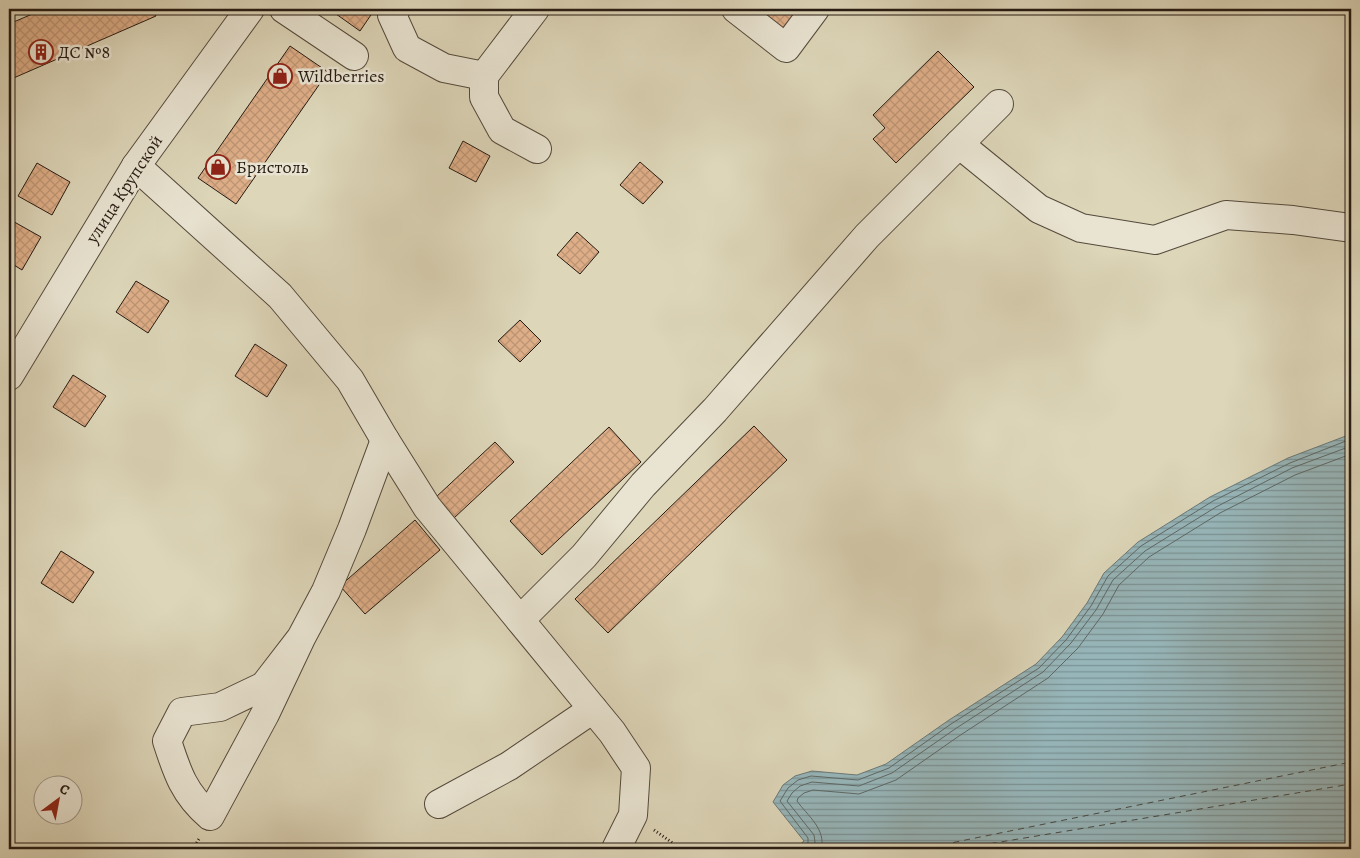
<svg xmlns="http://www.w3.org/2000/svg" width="1360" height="858" font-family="Alegreya,serif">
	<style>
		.water { fill: url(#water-rules); stroke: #6a7877 }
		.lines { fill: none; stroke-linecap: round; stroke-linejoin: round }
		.shore { stroke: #5e6866; stroke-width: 1 }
		.ferry { stroke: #484a45; stroke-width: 1; stroke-dasharray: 6 5; stroke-linecap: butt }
		.building { fill: url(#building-cross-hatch); stroke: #261b13 }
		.minor-casing { stroke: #544a3c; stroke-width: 30 }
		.path { stroke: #261b13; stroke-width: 3; stroke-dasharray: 1 2.5; stroke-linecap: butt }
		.minor { stroke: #e9e4d2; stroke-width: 28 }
		.labels { text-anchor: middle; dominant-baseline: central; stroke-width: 5; stroke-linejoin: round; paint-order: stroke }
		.poi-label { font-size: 18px; fill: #261b13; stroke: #e9e4d2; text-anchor: start }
		.street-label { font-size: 18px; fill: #261b13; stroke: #e9e4d2 }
	</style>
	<defs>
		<pattern id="water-rules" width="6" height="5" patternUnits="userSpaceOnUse" patternTransform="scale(1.25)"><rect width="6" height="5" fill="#97b6ba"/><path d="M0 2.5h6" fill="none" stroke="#7b9396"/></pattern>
		<pattern id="building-cross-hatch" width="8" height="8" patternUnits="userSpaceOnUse" patternTransform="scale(1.25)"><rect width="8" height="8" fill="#deae88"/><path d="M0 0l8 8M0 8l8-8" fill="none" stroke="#be9574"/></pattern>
	</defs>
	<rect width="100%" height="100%" fill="#ddd6b9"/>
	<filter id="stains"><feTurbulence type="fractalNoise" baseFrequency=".004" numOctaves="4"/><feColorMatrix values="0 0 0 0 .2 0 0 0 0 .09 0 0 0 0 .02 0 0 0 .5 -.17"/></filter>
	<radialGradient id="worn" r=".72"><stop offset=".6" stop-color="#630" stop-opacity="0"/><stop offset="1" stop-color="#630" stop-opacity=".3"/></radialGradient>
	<!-- water -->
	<polygon class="water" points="1351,434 1351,849 794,849 804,841 773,802 783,785 795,776 812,771 857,775 886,764 949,720 1036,664 1062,637 1087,603 1104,573 1138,542 1210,497 1288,458"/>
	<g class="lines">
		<!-- shore -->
		<g class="shore">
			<polyline points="802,849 808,844 808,838 780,801 788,788 798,780 811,776 858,780 889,768 951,724 1039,668 1066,640 1091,606 1108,576 1141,546 1213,501 1290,463 1351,439"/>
			<polyline points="812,849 815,842 814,835 787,801 792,793 800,786 812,782 859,786 892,773 955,729 1043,672 1071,643 1096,610 1113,580 1145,551 1216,507 1292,468 1351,446"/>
			<path d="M 821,849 C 827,830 807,815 797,801 L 798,798 L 804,793 L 813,790 L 859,794 L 896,780 L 959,736 L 1048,678 L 1078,648 L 1103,614 L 1119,585 L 1149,557 L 1220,513 L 1295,475 L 1351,454"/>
		</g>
		<!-- ferry -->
		<g class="ferry">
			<polyline points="921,849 1351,762"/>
			<polyline points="958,849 1351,784"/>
		</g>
	</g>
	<!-- building -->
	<g class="building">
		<polygon points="44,9 153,9 156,16 9,80 9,24"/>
		<polygon points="329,9 375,9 360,31"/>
		<polygon points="747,9 806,9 785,37"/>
		<polygon points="290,46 328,72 236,204 198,178"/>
		<polygon points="938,51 974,87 896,163 873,139 885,128 873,115"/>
		<polygon points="463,141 490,156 476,182 449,168"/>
		<polygon points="640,162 663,182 643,204 620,185"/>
		<polygon points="37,163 70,182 52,215 18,196"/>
		<polygon points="9,219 41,237 22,270 9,262"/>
		<polygon points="577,232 599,252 580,274 557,255"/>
		<polygon points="136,281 169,301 148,333 116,312"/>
		<polygon points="520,320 541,341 520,362 498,341"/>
		<polygon points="255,344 287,365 267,397 235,376"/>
		<polygon points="73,375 106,396 85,427 53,407"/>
		<polygon points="754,426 787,460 608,633 575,599"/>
		<polygon points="609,427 641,462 542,555 510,521"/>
		<polygon points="495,442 514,462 454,518 435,498"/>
		<polygon points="415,520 440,550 365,614 340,586"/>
		<polygon points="61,551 94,572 73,603 41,583"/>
	</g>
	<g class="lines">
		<defs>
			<g id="minor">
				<polyline points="284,9 354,56"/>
				<polyline points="396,9 392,15 407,48 444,68 484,76"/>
				<polyline points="535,9 484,76 484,97 502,130 537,149"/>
				<polyline points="736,9 786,48 815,9"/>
				<polyline points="959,144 1039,209 1081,228 1155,240 1226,215 1293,220 1351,228"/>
				<polyline points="136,166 280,296 350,380 385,440 427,507 612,732 636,768 633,815 616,849"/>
				<polyline points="9,376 136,166 250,9"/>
				<polyline points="520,620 584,556 643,485 715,410 867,236 999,104"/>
				<path d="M 301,638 L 265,714 L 210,816 C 184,794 177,772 167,741 L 182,712 L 220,707 L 264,686 L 301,638 L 326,591 L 352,529 L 385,440"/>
				<polyline points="439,804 509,766 593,709"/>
			</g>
		</defs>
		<!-- minor casing -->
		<use href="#minor" class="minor-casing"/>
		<!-- path -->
		<g class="path">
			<polyline points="654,830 681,849"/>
			<polyline points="193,849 199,839"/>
		</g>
		<!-- minor -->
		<use href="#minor" class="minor"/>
	</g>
	<!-- icons -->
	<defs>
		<symbol id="building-ring" viewBox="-11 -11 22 22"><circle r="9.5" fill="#e9e4d2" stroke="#8f2418" stroke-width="1.5"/><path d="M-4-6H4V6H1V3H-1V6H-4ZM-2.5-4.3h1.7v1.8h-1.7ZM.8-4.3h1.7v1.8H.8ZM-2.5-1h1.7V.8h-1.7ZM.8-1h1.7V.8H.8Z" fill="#8f2418"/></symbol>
		<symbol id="shop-ring" viewBox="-11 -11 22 22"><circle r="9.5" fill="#e9e4d2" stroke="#8f2418" stroke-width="1.5"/><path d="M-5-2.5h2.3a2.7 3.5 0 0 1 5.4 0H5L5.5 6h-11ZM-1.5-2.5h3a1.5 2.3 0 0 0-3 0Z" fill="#8f2418"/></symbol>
	</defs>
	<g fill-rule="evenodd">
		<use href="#building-ring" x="27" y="38" width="28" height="28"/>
		<use href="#shop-ring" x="266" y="62" width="28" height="28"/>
		<use href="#shop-ring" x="204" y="153" width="28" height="28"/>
	</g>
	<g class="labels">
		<!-- poi labels -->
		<g class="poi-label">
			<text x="58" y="52">ДС №8</text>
			<text x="298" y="76">Wildberries</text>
			<text x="236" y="167">Бристоль</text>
		</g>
		<!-- street labels -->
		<g class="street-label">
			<text transform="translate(124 189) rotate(-57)">улица Крупской</text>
		</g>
	</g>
	<!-- margin -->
	<rect width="1360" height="858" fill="none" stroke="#ddd6b9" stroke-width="30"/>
	<rect x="10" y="10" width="1340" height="838" fill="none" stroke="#261b13" stroke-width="2.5"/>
	<rect x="15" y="15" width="1330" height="828" fill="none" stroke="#261b13"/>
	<!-- north arrow -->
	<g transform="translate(58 800) rotate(32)"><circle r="24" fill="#e9e4d2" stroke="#9b9486"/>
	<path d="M0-4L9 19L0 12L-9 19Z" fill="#8f2418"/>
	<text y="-8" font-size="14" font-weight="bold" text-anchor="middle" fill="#261b13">С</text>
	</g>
	<rect width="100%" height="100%" filter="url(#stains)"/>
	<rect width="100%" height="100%" fill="url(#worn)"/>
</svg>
